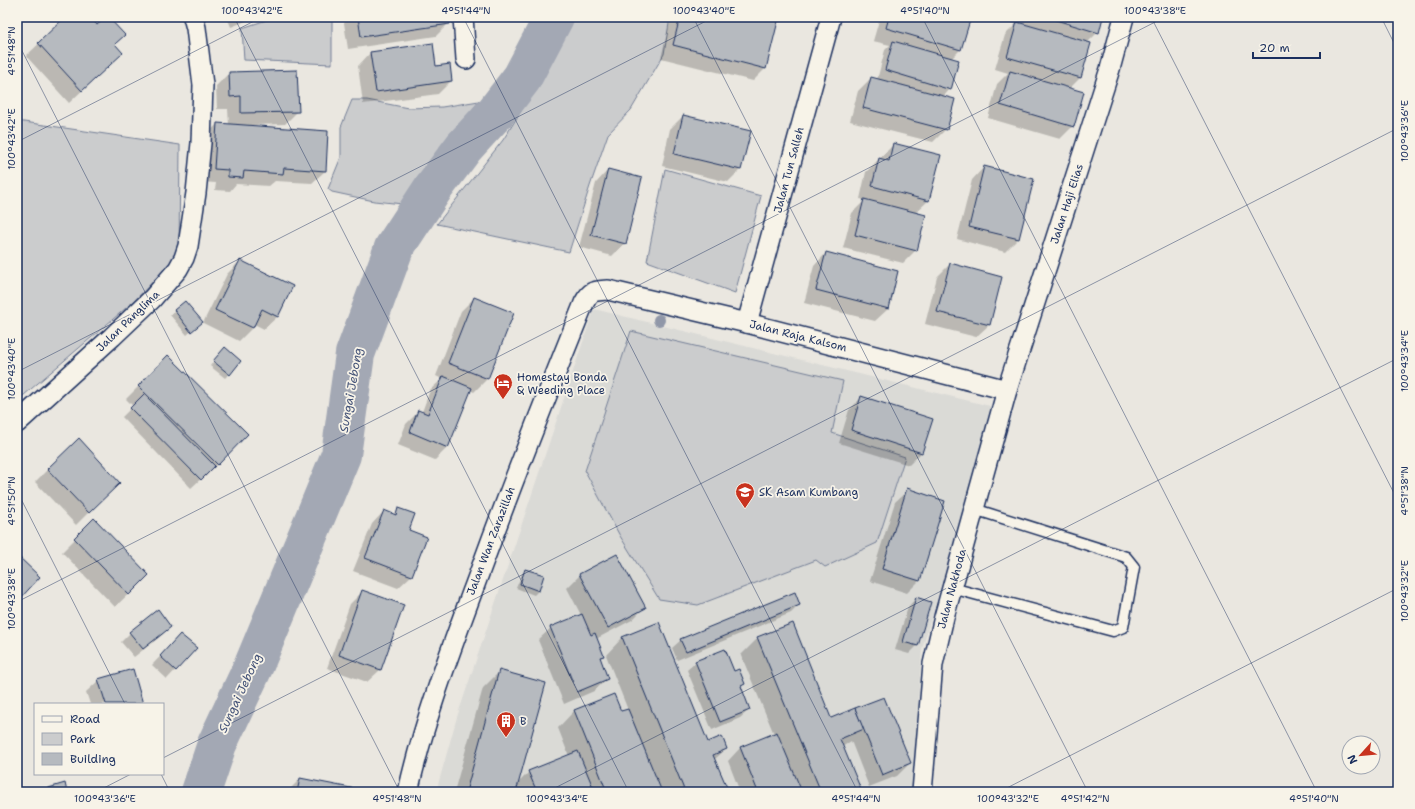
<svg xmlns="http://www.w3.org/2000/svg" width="1415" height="809" font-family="'Shantell Sans',sans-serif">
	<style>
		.built { fill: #dadad6 }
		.green { fill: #cbcccd; stroke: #737e96 }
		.shadow { fill: #0003; fill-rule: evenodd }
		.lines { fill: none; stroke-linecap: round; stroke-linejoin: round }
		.river { stroke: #a3a8b4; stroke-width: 40 }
		.building { fill: #b6babf; stroke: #1b2f5e }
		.service-casing { stroke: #1b2f5e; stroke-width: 13 }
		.minor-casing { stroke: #1b2f5e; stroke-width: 22 }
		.service { stroke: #f7f3e8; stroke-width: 10 }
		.minor { stroke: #f7f3e8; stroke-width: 19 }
		.tree { fill: #9097a8 }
		.ticks { fill: none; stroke: #1b2f5e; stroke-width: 1; stroke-opacity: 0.45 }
		.labels { text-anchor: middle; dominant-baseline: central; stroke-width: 3.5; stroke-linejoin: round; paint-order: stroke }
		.street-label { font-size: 11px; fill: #1b2f5e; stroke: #f7f3e8 }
		.poi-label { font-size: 11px; fill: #1b2f5e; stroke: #f7f3e8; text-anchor: start }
		.water-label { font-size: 12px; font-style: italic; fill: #445378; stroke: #f7f3e8 }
		.neatline { fill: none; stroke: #1b2f5e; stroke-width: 1.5 }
		.ticks-label { font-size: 10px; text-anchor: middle; fill: #1b2f5e }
	</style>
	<rect width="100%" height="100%" fill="#eae7e0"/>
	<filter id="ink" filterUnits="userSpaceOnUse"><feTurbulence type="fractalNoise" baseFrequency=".025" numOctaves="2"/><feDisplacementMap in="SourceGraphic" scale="8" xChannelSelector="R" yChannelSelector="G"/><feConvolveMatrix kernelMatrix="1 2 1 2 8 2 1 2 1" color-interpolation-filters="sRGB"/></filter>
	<g filter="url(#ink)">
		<!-- built -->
		<polygon class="built" points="594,309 994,407 922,649 912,792 436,792 457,717"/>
		<!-- green -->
		<g class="green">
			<polygon points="276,17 332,17 332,64 244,60 242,28"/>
			<polygon points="575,17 670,17 664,54 631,110 608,134 590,186 569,252 437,224 503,140 535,89 553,49"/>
			<polygon points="352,100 367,100 408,108 442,107 479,101 434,161 403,204 374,201 332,192 328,189 341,157 341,127"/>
			<polygon points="17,121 180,145 179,255 133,302 17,401"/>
			<polygon points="665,169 761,196 735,293 647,261"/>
			<polygon points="631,331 843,381 832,433 905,457 877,543 825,567 816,560 698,605 659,599 620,536 585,471"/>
		</g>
		<!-- shadow -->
		<g class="shadow">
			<polygon points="67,17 88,17 114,44 109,65 69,103 26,56"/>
			<polygon points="227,17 256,17 231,27"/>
			<polygon points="350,17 448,17 449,23 436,36 348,49 344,23"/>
			<polygon points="671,17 778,17 766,68 753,81 661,58"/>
			<polygon points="880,17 970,17 960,50 951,59 950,89 943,97 946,129 933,142 850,121 858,91 871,78 877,80 885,50 890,45 873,41"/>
			<polygon points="995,17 1102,17 1098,32 1087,43 1089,44 1080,78 1069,89 1073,126 1060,139 988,118 997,84 1008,73 995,69 1005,35 1016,24 995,18"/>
			<polygon points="370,53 435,67 451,81 438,94 363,104 358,66"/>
			<polygon points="229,73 298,111 285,124 252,125 252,127 325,171 312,183 275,181 269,186 236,184 230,191 215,190 216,183 201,182 205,137 217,124 229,125 228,109 217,109 216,86"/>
			<polygon points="683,116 740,170 728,182 662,166 670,129"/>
			<polygon points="894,144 928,201 915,213 916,250 903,263 843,248 852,213 865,200 860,199 866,172 879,159 880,159 881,157"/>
			<polygon points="984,167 1033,180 1018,239 1005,252 957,239 972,180"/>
			<polygon points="608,170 625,243 612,256 579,247 596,183"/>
			<polygon points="826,253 888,309 875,321 804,303 814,266"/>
			<polygon points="240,261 291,286 277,317 264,329 254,324 252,328 239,341 203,323 227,274"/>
			<polygon points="950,264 989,325 976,337 925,324 937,277"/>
			<polygon points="474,298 512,313 487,379 474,392 470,390 448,447 435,460 398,445 406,424 419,411 422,412 430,390 442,379 436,376 461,311"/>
			<polygon points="184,302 197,326 187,335 170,315"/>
			<polygon points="221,352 229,374 225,378 210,366"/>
			<polygon points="168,357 247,434 205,477 204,476 191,488 122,417 133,406 126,399"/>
			<polygon points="862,397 921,453 909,465 839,443 849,410"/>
			<polygon points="48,469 106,495 76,525 35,482"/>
			<polygon points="908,490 920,580 907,593 870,581 895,502"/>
			<polygon points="399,509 408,531 426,538 411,576 398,588 353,571 372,524 384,511 393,515"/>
			<polygon points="94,520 148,575 115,607 62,552"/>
			<polygon points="526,570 538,591 534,595 516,588 522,574"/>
			<path d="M 580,575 L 645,607 L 632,620 L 596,639 L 603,656 L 599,659 L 607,679 L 594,691 L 564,704 L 538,640 L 551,628 L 581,615 L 567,588 ZM 588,628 L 592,636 L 590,637 L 587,629 Z"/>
			<polygon points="363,591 380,670 367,682 327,668 350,604"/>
			<polygon points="916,598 917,646 909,654 895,650 908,607"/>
			<polygon points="799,605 791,613 677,660 672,648 681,640"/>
			<polygon points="158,611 170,626 162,635 134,657 121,642 130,633"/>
			<polygon points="658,623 707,743 726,749 714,760 728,792 519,792 516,786 515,792 454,792 483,688 500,671 517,784 529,772 569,756 558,728 574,711 613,695 620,713 628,710 606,655 622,638"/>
			<polygon points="758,638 831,719 884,698 910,763 897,776 869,787 851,741 842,747 861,792 740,792 728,761 740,748 774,734 741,655"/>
			<polygon points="172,644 195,649 167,679 152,665"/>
			<polygon points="696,662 734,672 744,684 740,688 749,710 740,718 712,730 687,670"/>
			<polygon points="99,680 142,704 90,704 86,692"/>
			<polygon points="300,779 360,792 287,792"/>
		</g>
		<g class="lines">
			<!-- river -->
			<polyline class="river" points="201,792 217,744 254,665 341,455 355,354 394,248 434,187 464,147 496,112 522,78 554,17"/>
		</g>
		<!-- building -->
		<g class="building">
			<polygon points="65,17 90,17 97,25 106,17 108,17 125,35 115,44 123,53 82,91 38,43"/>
			<polygon points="358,17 449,17 450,24 361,37"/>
			<polygon points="680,17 779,17 766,69 673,45"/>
			<polygon points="889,17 971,17 961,50 886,28"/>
			<polygon points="1046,17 1103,17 1099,33"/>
			<polygon points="1017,22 1091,43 1081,78 1007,57"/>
			<polygon points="893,41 959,60 951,90 885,70"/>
			<polygon points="433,43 436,66 450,64 452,81 376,92 370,52"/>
			<polygon points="297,70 299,112 241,113 241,96 230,97 229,72"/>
			<polygon points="1010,71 1084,92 1074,127 1000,105"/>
			<polygon points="871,77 955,99 947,130 863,108"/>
			<polygon points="683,115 751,131 741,170 674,154"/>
			<polygon points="217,123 328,131 326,171 284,168 283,174 244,171 243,178 228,177 228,170 214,169"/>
			<polygon points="893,143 941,155 929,201 872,186 879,158 889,161"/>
			<polygon points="984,166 1034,179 1019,239 969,227"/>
			<polygon points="608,169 642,178 626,244 591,235"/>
			<polygon points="864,199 926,215 917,251 855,235"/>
			<polygon points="826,252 898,271 889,309 816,290"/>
			<polygon points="240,260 293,286 278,317 262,309 253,328 215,310"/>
			<polygon points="950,263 1002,277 990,325 937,312"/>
			<polygon points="474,297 514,313 488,379 448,363"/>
			<polygon points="185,301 203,322 191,332 174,310"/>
			<polygon points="225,347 241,361 230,375 213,361"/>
			<polygon points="168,355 248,434 218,465 138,386"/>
			<polygon points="443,376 472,388 448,448 410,432 418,410 428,414"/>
			<polygon points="144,394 215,466 201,480 130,408"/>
			<polygon points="861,396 933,419 922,453 851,430"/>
			<polygon points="79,438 120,483 89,513 47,469"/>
			<polygon points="907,488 945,501 920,581 882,569"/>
			<polygon points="398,508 415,514 409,530 427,537 412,576 365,558 384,510 396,515"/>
			<polygon points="94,518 149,575 129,595 74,538"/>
			<polygon points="617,554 646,608 608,628 579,574"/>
			<polygon points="17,555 40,577 17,602"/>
			<polygon points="525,569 544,575 539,591 520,584"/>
			<polygon points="362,590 404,605 381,670 339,655"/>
			<polygon points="795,592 800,605 686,652 680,639"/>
			<polygon points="916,597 931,602 918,646 903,642"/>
			<polygon points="158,609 171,627 143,649 129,632"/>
			<polygon points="582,614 591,635 595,633 604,656 600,657 608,679 577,692 550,627"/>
			<polygon points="659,622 708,742 722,736 727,749 713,755 729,792 685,792 622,637"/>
			<polygon points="793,623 831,718 855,708 864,729 840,739 862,792 821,792 757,637"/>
			<polygon points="180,634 197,648 176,671 160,656"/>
			<polygon points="725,649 734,671 739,669 745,684 741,686 750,710 720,722 695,661"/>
			<polygon points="133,669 143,704 106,704 98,679"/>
			<polygon points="499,670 546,683 516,792 466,792"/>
			<polygon points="614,694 621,711 628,709 662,792 607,792 574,710"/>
			<polygon points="884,697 911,763 882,775 855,708"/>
			<polygon points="777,732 802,792 758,792 740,747"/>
			<polygon points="578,751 595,792 537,792 528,771"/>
			<polygon points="300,778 361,790 361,792 297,792"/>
			<polygon points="65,783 67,792 35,792"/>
		</g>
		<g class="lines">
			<defs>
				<polyline id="service" points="952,588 1113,631 1123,627 1134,567 1126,557 974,509"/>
				<g id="minor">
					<polyline points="463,17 466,59"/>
					<polyline points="747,323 831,17"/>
					<polyline points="17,423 112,337 152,299 178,269 184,258 188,246 196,193 201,143 203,85 196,28 193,17"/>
					<path d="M 408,792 C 425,716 453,644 480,571 C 513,481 548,392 584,303 C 591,290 594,291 608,290 L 747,323 L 1007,390"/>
					<polyline points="922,792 933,664 944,617 1007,390 1110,69 1124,17"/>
				</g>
			</defs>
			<!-- service casing -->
			<use href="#service" class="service-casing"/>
			<!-- minor casing -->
			<use href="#minor" class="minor-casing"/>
			<!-- service -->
			<use href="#service" class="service"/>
			<!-- minor -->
			<use href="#minor" class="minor"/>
		</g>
		<!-- trees -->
		<circle class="tree" cx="659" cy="320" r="6"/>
	</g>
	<!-- ticks -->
	<path class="ticks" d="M 234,17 L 629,792M 463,17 L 858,792M 693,17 L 1088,792M 922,17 L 1317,792M 1151,17 L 1398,501M 1381,17 L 1398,51M 17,41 L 400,792M 17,142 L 262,17M 17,372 L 714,17M 17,491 L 125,704M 17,602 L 1165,17M 163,758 L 1398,128M 161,774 L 170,792M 96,792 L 131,774M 547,792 L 1398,358M 999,792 L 1398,588"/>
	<!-- icons -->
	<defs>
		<symbol id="hotel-pin" viewBox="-11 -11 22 30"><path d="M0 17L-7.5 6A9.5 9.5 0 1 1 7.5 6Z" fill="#c8321e" stroke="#f7f3e8"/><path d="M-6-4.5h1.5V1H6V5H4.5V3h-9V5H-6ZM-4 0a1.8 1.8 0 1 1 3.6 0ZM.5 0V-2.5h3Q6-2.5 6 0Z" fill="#fff"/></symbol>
		<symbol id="school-pin" viewBox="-11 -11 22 30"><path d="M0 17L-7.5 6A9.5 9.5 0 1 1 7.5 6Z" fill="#c8321e" stroke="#f7f3e8"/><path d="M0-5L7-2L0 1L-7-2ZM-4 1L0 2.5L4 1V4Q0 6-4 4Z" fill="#fff"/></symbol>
		<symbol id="building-pin" viewBox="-11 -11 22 30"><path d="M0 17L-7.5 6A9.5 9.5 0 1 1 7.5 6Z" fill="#c8321e" stroke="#f7f3e8"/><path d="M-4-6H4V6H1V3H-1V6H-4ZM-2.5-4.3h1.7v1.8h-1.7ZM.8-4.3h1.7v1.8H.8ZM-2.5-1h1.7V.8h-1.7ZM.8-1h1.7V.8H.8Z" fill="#fff"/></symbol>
	</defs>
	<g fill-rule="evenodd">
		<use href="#hotel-pin" x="492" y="372" width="22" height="30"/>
		<use href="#school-pin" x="734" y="481" width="22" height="30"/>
		<use href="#building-pin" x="495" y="710" width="22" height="30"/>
	</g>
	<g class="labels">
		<!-- street labels -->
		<g class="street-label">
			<text transform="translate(789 170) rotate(-75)">Jalan Tun Salleh</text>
			<text transform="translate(1067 204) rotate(-72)">Jalan Haji Elias</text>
			<text transform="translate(128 321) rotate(-44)">Jalan Panglima</text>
			<text transform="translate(798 336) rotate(14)">Jalan Raja Kalsom</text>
			<text transform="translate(491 541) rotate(-69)">Jalan Wan Zarazillah</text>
			<text transform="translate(952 589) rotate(-75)">Jalan Nakhoda</text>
		</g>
		<!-- poi labels -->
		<g class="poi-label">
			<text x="517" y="377">Homestay Bonda<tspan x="517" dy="13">&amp; Weeding Place</tspan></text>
			<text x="759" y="492">SK Asam Kumbang</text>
			<text x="520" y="721">B</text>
		</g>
		<!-- water labels -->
		<g class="water-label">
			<text transform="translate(351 390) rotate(-80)">Sungai Jebong</text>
			<text transform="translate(240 693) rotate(-65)">Sungai Jebong</text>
		</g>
	</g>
	<!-- margin -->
	<rect width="1415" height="809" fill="none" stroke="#f7f3e8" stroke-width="44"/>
	<!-- legend -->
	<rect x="34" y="703" width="130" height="72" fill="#f7f3e8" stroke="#9fa5b1"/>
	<rect x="42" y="716" width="20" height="6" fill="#f7f3e8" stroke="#9fa5b1"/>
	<text x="70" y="723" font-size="12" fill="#1b2f5e">Road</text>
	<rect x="42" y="733" width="20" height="12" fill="#cbcccd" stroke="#9fa5b1"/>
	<text x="70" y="743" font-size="12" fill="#1b2f5e">Park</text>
	<rect x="42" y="753" width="20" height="12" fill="#b6babf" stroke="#9fa5b1"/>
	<text x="70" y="763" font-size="12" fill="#1b2f5e">Building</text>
	<!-- north arrow -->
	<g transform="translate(1361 755) rotate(243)"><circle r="19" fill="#f7f3e8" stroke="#9fa5b1"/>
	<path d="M0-3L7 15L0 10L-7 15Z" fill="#c8321e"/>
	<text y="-6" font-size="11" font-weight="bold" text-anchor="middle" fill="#1b2f5e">N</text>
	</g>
	<!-- scale -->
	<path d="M1253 52v6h67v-6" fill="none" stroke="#1b2f5e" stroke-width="2"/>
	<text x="1259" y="52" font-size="12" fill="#1b2f5e" stroke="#f7f3e8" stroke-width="3" paint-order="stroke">20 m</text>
	<rect x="22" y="22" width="1371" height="765" class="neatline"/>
	<g class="ticks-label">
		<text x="252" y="14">100°43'42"E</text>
		<text x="466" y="14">4°51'44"N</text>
		<text x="704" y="14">100°43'40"E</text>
		<text x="925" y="14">4°51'40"N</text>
		<text x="1155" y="14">100°43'38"E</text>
		<text transform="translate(11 51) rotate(-90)" y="4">4°51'48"N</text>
		<text transform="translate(1404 131) rotate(-90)" y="4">100°43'36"E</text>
		<text transform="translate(11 139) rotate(-90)" y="4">100°43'42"E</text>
		<text transform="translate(1404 361) rotate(-90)" y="4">100°43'34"E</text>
		<text transform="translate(11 369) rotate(-90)" y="4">100°43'40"E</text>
		<text transform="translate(1404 491) rotate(-90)" y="4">4°51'38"N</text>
		<text transform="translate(11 501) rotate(-90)" y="4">4°51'50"N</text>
		<text transform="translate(1404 591) rotate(-90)" y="4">100°43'32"E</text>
		<text transform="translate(11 599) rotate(-90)" y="4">100°43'38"E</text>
		<text x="105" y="802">100°43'36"E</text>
		<text x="397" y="802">4°51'48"N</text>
		<text x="557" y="802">100°43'34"E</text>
		<text x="856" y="802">4°51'44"N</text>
		<text x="1008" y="802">100°43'32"E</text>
		<text x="1085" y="802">4°51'42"N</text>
		<text x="1314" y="802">4°51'40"N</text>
	</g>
</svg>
